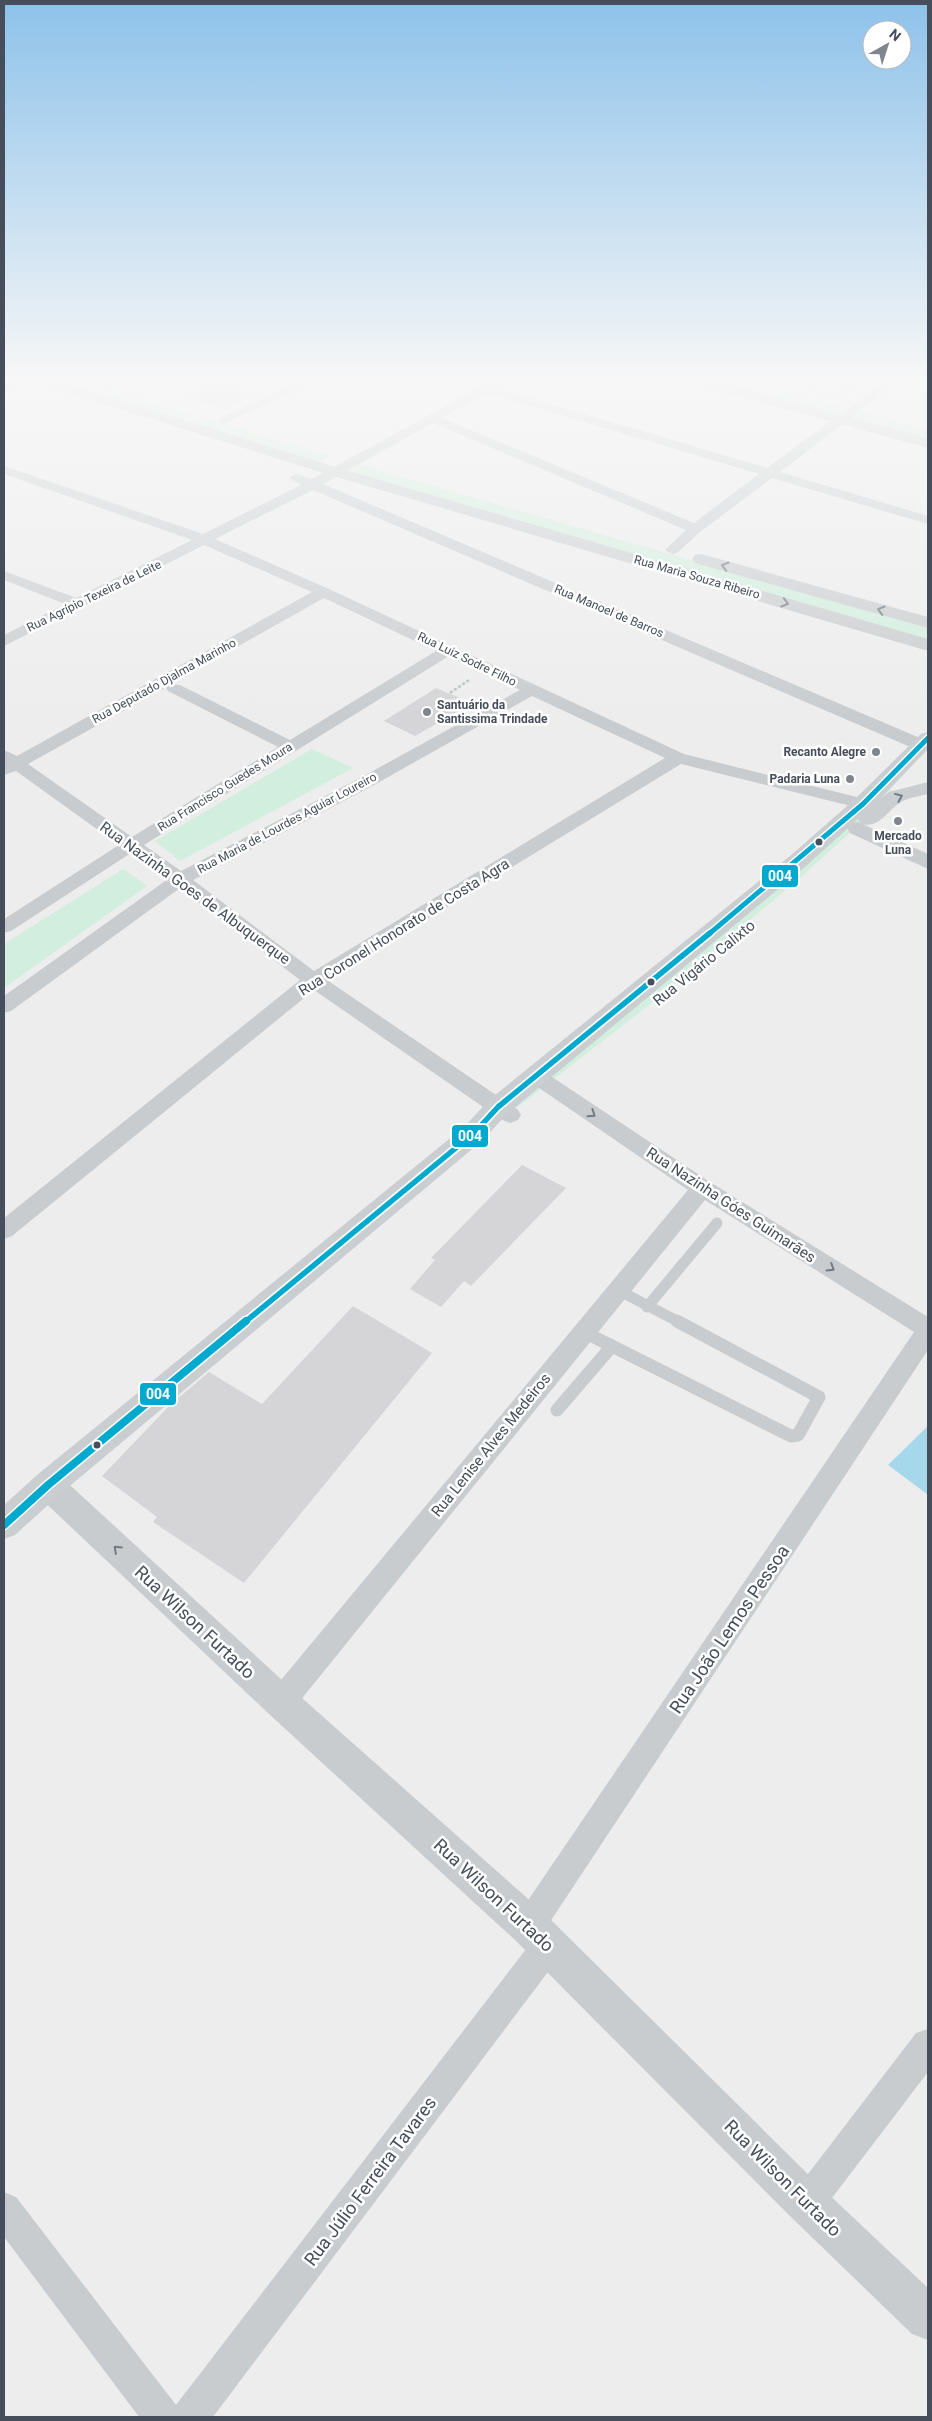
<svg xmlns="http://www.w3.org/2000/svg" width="932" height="2421" font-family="Roboto,sans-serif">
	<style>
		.education { fill: #dcdcdd }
		.green { fill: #d1eede }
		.water { fill: #a6d8ec }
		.building { fill: #d5d5d7 }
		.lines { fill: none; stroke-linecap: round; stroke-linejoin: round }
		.path { stroke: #b6c2c0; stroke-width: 2.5; stroke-dasharray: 3 2; stroke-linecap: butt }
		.service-far1 { stroke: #c9ccce; stroke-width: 11 }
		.service { stroke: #c9ccce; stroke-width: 13 }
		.minor { fill: #c9ccce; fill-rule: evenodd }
		.tertiary { fill: #c9ccce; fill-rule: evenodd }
		.secondary { fill: #caced1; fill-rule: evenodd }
		.bus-1-far2-casing { stroke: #fff; stroke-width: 8 }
		.bus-1-far1-casing { stroke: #fff; stroke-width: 9 }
		.bus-1-casing { stroke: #fff; stroke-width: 11 }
		.bus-1-far2 { stroke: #00a9ce; stroke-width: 5 }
		.bus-1-far1 { stroke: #00a9ce; stroke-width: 5.5 }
		.bus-1 { stroke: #00a9ce; stroke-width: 8 }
		.oneway { stroke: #737a83 }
		.oneway2 { stroke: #747b84 }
		.poi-dot { fill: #80868d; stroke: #fff; stroke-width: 2 }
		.bus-dot { fill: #454e5a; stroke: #fff; stroke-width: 2 }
		.labels { text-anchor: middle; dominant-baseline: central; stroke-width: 5; stroke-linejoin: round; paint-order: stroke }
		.far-street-label { font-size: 12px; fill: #454e5a; stroke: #fff }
		.far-poi-label { font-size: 12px; font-weight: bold; fill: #454e5a; stroke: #fff; text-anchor: end }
		.street-label { font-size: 15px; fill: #454e5a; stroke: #fff }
		.near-street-label { font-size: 18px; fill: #454e5a; stroke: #fff }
		.line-badge { stroke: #fff; stroke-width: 2 }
		.badge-label { font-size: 14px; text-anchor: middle; font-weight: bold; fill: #fff }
	</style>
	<rect width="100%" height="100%" fill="#eeeded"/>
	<!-- education -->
	<polygon class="education" points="762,378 869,378 840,399"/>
	<!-- green -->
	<g class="green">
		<polygon points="45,378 69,378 332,456 317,463"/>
		<polygon points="694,378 734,378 850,409 838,417"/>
		<polygon points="782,378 855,378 835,392"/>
		<polygon points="856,410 928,430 928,442 847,419"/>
		<polygon points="357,464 928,628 928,641 345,472"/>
		<polygon points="312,749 353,768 180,861 155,841"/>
		<polygon points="885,786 895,792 801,877 654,1001 513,1111 505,1107"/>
		<polygon points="123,869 147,886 4,988 4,944"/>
	</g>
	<!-- water -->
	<polygon class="water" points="928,1426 928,1493 927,1494 888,1465"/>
	<!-- building -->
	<g class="building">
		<polygon points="220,382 257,393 225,408 185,397"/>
		<polygon points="436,688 472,703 415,736 384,721"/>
		<polygon points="522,1165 566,1188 471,1286 464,1281 441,1307 410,1289 435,1260 431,1258"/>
		<polygon points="353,1306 432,1353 244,1583 153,1522 157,1517 102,1476 171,1404 209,1372 262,1404"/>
	</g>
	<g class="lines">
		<!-- path -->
		<polyline class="path" points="450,693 469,680"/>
		<!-- service-far1 -->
		<g class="service-far1">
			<polyline points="618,1290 679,1322"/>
			<polyline points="647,1307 717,1223"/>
		</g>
		<!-- service -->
		<g class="service">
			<polyline points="584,1332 791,1436 798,1435 819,1397 677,1321"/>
			<polyline points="557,1410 612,1346"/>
		</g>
		<!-- minor -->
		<g class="minor">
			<polygon points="19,378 34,378 4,393 4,385"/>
			<polygon points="117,378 133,378 109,389 103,385"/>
			<polygon points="306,378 321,378 226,423 222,424 216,420"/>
			<path d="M 497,378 L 511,378 L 496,388 L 767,468 L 889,378 L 902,378 L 780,472 L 928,516 L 928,524 L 772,478 L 700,532 L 677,553 L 672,554 L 665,550 L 686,530 L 433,423 L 323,484 L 927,741 L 928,747 L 921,750 L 915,749 L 313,490 L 215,539 L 329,589 L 684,754 L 869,800 L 872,804 L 869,808 L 863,809 L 681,764 L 327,980 L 518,1110 L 521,1115 L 518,1120 L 510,1123 L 502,1120 L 314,990 L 12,1236 L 4,1239 L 4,1218 L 300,980 L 180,888 L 11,1011 L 4,1013 L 4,996 L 168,879 L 131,853 L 11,931 L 4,933 L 4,919 L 119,845 L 16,771 L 4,775 L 4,750 L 17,756 L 312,592 L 204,545 L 4,646 L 4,635 L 65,604 L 4,580 L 4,571 L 76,598 L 192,540 L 4,474 L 4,466 L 203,534 L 301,485 L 290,478 L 292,475 L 297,474 L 312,479 ZM 487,393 L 759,474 L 694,523 L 442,418 ZM 324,598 L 436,651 L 290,740 L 180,685 L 171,684 ZM 449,656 L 520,690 L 362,777 L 181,871 L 144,845 ZM 168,686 L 166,688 L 168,691 L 278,747 L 132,837 L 28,764 ZM 532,696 L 665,758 L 314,971 L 193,880 L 374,785 Z"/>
			<polygon points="536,1069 543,1071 710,1182 928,1317 928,1350 544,1931 549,1929 560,1934 565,1945 560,1956 213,2417 139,2417 4,2237 4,2192 16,2197 176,2405 533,1940 529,1942 518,1937 513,1926 518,1915 914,1332 705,1200 291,1712 281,1716 271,1712 267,1702 271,1692 688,1190 529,1081 526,1076 529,1071"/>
			<polygon points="928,2029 928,2072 819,2215 807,2220 795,2215 790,2203 795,2191 916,2033"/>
		</g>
		<!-- tertiary -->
		<g class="tertiary">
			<polygon points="28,378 49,378 342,469 928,639 928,651 330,475 30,381"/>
			<polygon points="681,378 704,378 928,438 928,448 683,381"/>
			<polygon points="701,554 928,617 928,628 695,563 692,559 695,555"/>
			<polygon points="858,822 928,854 928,869 850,833 847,828 850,823"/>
			<polygon points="48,1471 59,1475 293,1690 543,1912 822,2188 928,2288 928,2340 912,2334 792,2218 515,1940 269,1714 37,1495 32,1485 37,1475"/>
		</g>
		<!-- secondary -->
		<path class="secondary" d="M 928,732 L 928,749 L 881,798 L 889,792 L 928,782 L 928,794 C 921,796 912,797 905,800 C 888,807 882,829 861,824 L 858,819 L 806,866 L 507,1114 L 483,1140 L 59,1495 L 15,1535 L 4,1539 L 4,1505 L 37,1475 L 465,1126 L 489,1100 L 790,856 L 855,799 L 921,734 Z"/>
		<defs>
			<polyline id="bus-1-far2" points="709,934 863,804 928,738"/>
			<polyline id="bus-1-far1" points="245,1322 474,1133 498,1107 710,933"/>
			<polyline id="bus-1" points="4,1525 48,1485 246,1321"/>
		</defs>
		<!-- bus-1-far2 casing -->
		<use href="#bus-1-far2" class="bus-1-far2-casing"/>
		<!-- bus-1-far1 casing -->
		<use href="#bus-1-far1" class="bus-1-far1-casing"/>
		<!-- bus-1 casing -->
		<use href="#bus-1" class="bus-1-casing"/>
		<!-- bus-1-far2 -->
		<use href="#bus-1-far2" class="bus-1-far2"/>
		<!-- bus-1-far1 -->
		<use href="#bus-1-far1" class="bus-1-far1"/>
		<!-- bus-1 -->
		<use href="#bus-1" class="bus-1"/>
	</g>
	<!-- one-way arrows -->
	<defs><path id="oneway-chevron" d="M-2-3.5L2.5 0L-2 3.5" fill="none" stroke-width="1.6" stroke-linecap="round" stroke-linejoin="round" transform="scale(1.25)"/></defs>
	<g class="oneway">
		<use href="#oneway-chevron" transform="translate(725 566) rotate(-164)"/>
		<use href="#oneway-chevron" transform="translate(785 603) rotate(16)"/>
		<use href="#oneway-chevron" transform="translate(881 610) rotate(-164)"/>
		<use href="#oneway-chevron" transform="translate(592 1114) rotate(34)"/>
		<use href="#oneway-chevron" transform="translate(831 1268) rotate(32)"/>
		<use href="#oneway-chevron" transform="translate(117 1549) rotate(-137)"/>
	</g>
	<use class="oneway2" href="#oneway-chevron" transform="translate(899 797) rotate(-22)"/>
	<!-- sky -->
	<linearGradient id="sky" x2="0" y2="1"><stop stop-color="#8dc2ea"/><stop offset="0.53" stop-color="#f7f7f7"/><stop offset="1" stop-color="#f7f7f7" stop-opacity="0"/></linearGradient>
	<rect width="932" height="717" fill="url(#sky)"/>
	<!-- markers -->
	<g class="poi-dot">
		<circle cx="427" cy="712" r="5"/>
		<circle cx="876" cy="752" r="5"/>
		<circle cx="850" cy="779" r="5"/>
		<circle cx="898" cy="821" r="5"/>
	</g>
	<g class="bus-dot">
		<circle cx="819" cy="842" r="4.5"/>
		<circle cx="651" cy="982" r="4.5"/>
		<circle cx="97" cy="1445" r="4.5"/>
	</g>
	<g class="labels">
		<!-- far-street labels -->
		<g class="far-street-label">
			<text transform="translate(697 577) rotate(16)">Rua Maria Souza Ribeiro</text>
			<text transform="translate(94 596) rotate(-26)">Rua Agrípio Texeira de Leite</text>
			<text transform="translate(609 611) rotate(23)">Rua Manoel de Barros</text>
			<text transform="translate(467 659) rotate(26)">Rua Luiz Sodre Filho</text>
			<text transform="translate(164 681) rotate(-29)">Rua Deputado Djalma Marinho</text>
			<text transform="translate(225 787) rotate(-32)">Rua Francisco Guedes Moura</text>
			<text transform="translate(287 823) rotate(-28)">Rua Maria de Lourdes Aguiar Loureiro</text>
		</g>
		<!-- far-poi labels -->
		<g class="far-poi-label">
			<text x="437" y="705" text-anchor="start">Santuário da<tspan x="437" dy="14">Santissima Trindade</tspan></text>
			<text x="866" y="752">Recanto Alegre</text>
			<text x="840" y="779">Padaria Luna</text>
			<text x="898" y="836" text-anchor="middle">Mercado<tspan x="898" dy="14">Luna</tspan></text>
		</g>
		<!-- street labels -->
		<g class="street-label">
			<text transform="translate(195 893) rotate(36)">Rua Nazinha Goes de Albuquerque</text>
			<text transform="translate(404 927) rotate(-32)">Rua Coronel Honorato de Costa Agra</text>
			<text transform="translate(704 963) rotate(-39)">Rua Vigário Calixto</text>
			<text transform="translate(731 1205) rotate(33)">Rua Nazinha Góes Guimarães</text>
			<text transform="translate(491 1445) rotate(-51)">Rua Lenise Alves Medeiros</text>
		</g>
		<!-- near-street labels -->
		<g class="near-street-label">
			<text transform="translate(195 1622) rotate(43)">Rua Wilson Furtado</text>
			<text transform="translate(729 1629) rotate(-56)">Rua João Lemos Pessoa</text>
			<text transform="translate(494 1895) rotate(43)">Rua Wilson Furtado</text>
			<text transform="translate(783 2178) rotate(45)">Rua Wilson Furtado</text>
			<text transform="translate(370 2181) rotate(-53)">Rua Júlio Ferreira Tavares</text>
		</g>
	</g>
	<g class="line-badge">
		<rect x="761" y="864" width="38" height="24" rx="5" fill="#00a9ce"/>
		<rect x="451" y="1124" width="38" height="24" rx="5" fill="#00a9ce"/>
		<rect x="139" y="1382" width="38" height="24" rx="5" fill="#00a9ce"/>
	</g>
	<g class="badge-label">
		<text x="780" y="881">004</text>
		<text x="470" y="1141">004</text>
		<text x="158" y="1399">004</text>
	</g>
	<!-- border -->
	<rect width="932" height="2421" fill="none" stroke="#454e5a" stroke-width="10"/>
	<!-- north arrow -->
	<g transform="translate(887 45) rotate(39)"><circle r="24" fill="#ffffff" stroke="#b5b8bd"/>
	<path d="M0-4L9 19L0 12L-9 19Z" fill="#80868d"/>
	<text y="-8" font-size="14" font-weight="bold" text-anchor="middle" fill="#454e5a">N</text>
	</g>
</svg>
